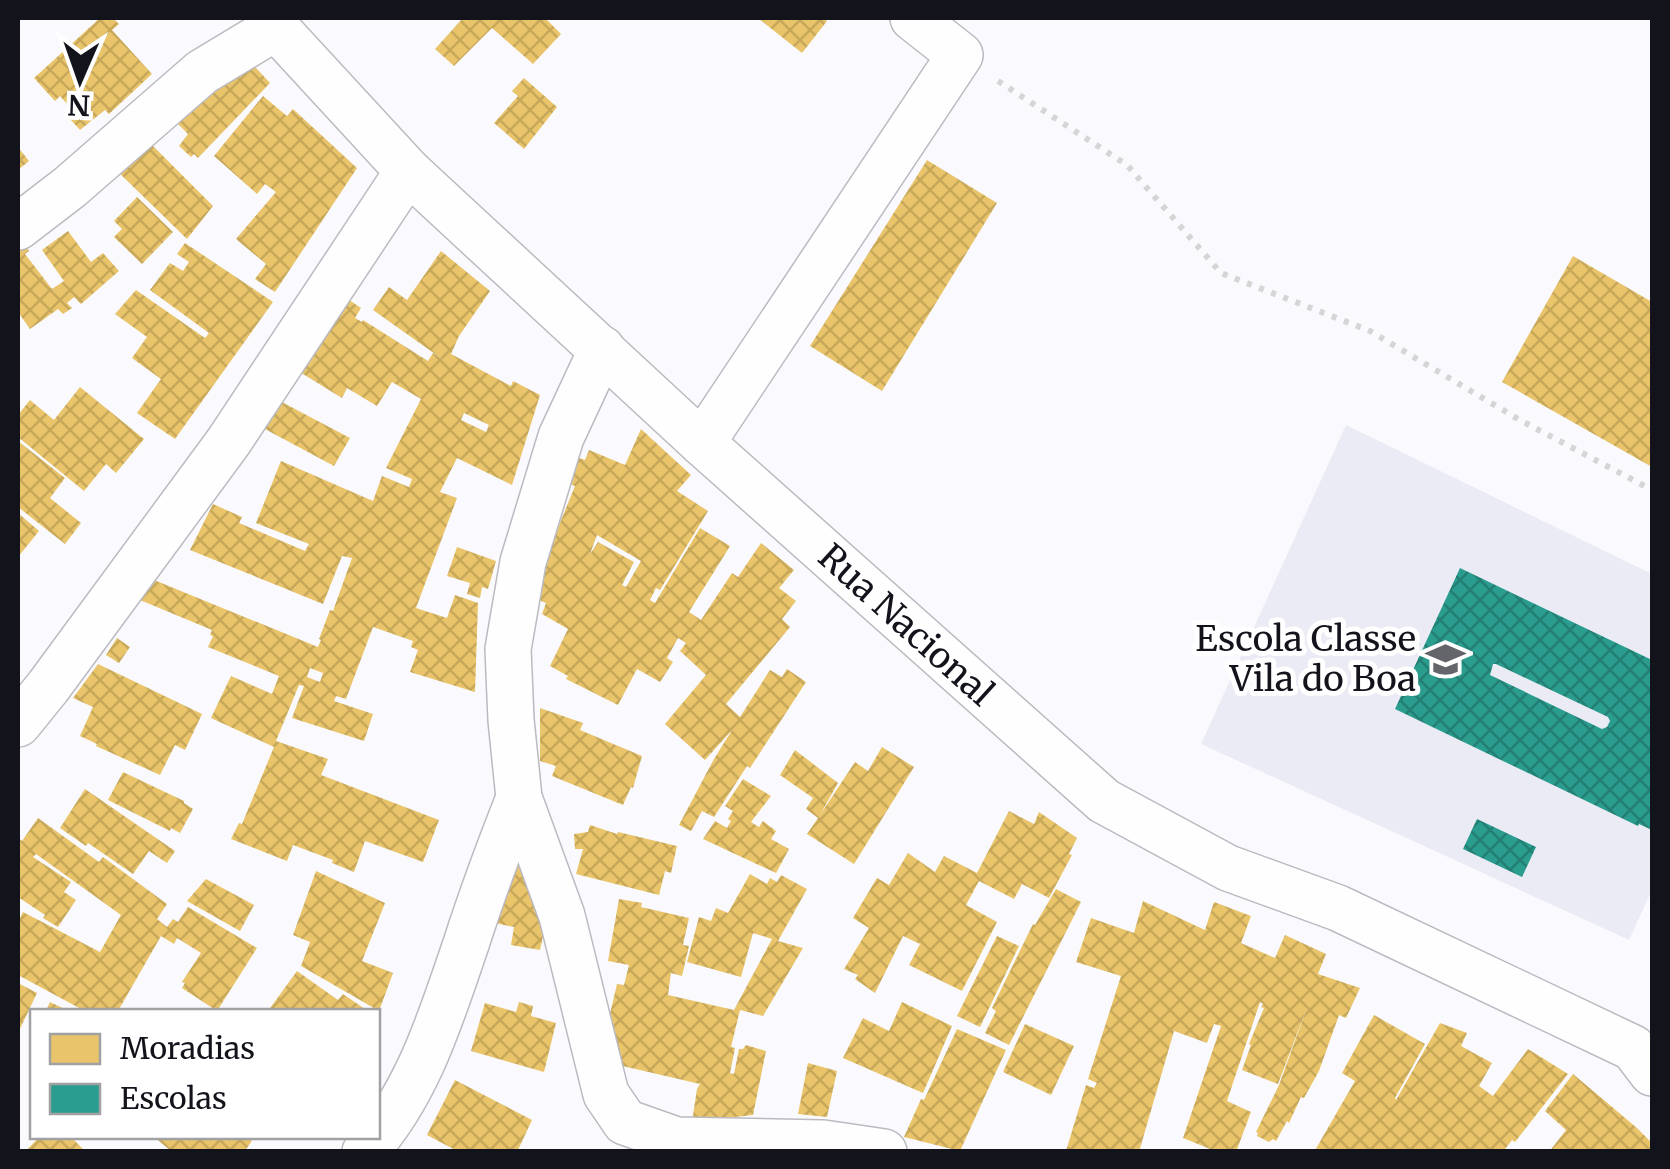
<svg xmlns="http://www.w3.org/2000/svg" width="1670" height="1169" font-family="Merriweather,serif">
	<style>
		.built { fill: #eaebf4 }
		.homes { fill: url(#homes-cross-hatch); fill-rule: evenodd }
		.schools { fill: url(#schools-cross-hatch); fill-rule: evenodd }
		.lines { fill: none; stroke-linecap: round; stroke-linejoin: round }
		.minor-casing { stroke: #babac0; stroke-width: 48 }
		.path { stroke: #d5d5d6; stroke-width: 6; stroke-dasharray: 5 8; stroke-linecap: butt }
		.minor { stroke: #fefeff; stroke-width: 45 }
		.labels { text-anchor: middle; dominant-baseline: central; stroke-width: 10; stroke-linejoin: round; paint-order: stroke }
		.street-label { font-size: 35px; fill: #13131c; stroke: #fff }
		.poi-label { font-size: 35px; fill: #13131c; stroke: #fff; text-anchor: end }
	</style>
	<defs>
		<pattern id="homes-cross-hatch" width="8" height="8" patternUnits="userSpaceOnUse" patternTransform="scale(2.5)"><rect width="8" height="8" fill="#e9c46a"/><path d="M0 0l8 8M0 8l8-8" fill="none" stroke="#c7a85b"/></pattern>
		<pattern id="schools-cross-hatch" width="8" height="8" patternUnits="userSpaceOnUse" patternTransform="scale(2.5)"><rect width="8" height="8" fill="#2a9d8f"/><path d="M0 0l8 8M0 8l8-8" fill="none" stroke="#237f74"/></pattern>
	</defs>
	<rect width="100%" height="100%" fill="#fafafe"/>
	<!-- built -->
	<polygon class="built" points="1346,425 1652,574 1652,890 1629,940 1201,744"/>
	<!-- homes -->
	<g class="homes">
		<polygon points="100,18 113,18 119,24 112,30 152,74 109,114 105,110 80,130 70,119 76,114 60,96 55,101 34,78"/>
		<polygon points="463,18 545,18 561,34 533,64 492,28 454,66 435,49"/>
		<polygon points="758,18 822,18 827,21 802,53"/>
		<polygon points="245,56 270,83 198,158 194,154 191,157 179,146 188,134 169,115"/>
		<polygon points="524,78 557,107 524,149 494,123 518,96 512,91"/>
		<polygon points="263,96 287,116 293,109 357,168 275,292 255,279 266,264 236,239 276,192 265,184 257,194 214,156"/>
		<polygon points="143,136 213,206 187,239 113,167"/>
		<polygon points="18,147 29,161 18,170"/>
		<polygon points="927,160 997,203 882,391 810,346"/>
		<polygon points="137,197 173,232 142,264 114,237 122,229 114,221"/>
		<polygon points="68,231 91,262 103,253 119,271 81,304 74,297 67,303 72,308 63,314 58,309 30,329 18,312 18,234 29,251 25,254 52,289 64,281 42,250"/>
		<polygon points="185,243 273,302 175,439 137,413 161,379 132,358 147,337 115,314 136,290 205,338 209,333 150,290 170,263 183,271 189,262 177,254"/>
		<path d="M 441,251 L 490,291 L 459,336 L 451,354 L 511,386 L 513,381 L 540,395 L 512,485 L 457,458 L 440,492 L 457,498 L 416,608 L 447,618 L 455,595 L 478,603 L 475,692 L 410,672 L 418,650 L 411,647 L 413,641 L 373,627 L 346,699 L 336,696 L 334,701 L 373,714 L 364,741 L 292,718 L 304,686 L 299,685 L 276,741 L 328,759 L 321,775 L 439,820 L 423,862 L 365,841 L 354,872 L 332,863 L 333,860 L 293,845 L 287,861 L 231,839 L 239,823 L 242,824 L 274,747 L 211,718 L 231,676 L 272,694 L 279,676 L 208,647 L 213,636 L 210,635 L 212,630 L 140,600 L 154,580 L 318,647 L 321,640 L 319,639 L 330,610 L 333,611 L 352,558 L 342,556 L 323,604 L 190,550 L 213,504 L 242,517 L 239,523 L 305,551 L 309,544 L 256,523 L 281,461 L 373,501 L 382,476 L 409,487 L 412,479 L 386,468 L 421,399 L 392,382 L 377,406 L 347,388 L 342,398 L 298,371 L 339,293 L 361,308 L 355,318 L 362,322 L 363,320 L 428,361 L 433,353 L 445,361 L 373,310 L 389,287 L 407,300 ZM 464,413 L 489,425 L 486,432 L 461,420 ZM 310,668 L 323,673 L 320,682 L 307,677 Z"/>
		<polygon points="1573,256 1652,302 1652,467 1502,382"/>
		<polygon points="80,387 144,439 116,473 106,464 84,491 18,437 18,415 30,400 54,420"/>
		<polygon points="278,400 350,438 334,466 263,428"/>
		<path d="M 641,429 L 691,475 L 677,491 L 708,511 L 660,590 L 656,588 L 650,600 L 655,603 L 700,528 L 730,546 L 689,612 L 701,620 L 732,573 L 738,577 L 761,543 L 794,570 L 779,588 L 796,601 L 782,619 L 790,627 L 726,704 L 740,717 L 770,670 L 782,677 L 787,669 L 806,682 L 750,768 L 747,766 L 714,817 L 702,811 L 691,831 L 679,825 L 714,759 L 732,730 L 705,760 L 665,724 L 706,675 L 680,651 L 686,643 L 678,638 L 667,658 L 673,662 L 660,682 L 637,669 L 618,705 L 566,679 L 568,676 L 550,666 L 568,629 L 542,614 L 546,603 L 534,598 L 540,572 L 575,486 L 557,479 L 563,453 L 585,460 L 589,450 L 625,465 ZM 597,535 L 641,561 L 626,587 L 622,585 L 634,562 L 598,542 L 590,554 Z"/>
		<polygon points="18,441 65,478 50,498 81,523 65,544 18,507"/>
		<polygon points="18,513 39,531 18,557"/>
		<polygon points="457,547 496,561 488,589 482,587 480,598 467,594 470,583 447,576"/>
		<polygon points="117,638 130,647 119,663 106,655"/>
		<polygon points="98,664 202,714 185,750 175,745 160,775 96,746 97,744 80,736 93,707 73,698"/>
		<polygon points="540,708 583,723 580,730 642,756 633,788 631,787 623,805 552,776 556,766 540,761"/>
		<polygon points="882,747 914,767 854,864 807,834 818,818 806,809 813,798 780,775 795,750 838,783 820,815 855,762 868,771"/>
		<polygon points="123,772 184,801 184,803 193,809 180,833 171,828 170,831 108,800"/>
		<polygon points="743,779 771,796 751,822 759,827 763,821 776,831 771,839 789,849 776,873 703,839 715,821 727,828 731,821 728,819 733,811 725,806"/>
		<polygon points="85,789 175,851 167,863 149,851 133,874 88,843 86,846 60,828"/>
		<polygon points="1009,811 1034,824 1039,812 1077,838 1069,854 1072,855 1049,898 1022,884 1014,899 979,881 966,905 997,922 962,991 909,965 920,944 903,936 875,993 855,979 858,975 844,969 869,928 853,918 877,878 889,885 908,853 935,872 944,856 977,873"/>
		<polygon points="38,818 99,862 103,857 167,904 157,919 167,927 173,919 178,922 188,907 257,948 217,1011 182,988 185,983 182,982 201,953 177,938 174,944 161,936 118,1011 80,1011 81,1009 18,975 18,922 23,912 100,952 121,915 36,854 33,857 71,882 64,892 76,900 58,927 43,918 45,915 18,897 18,838 22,841"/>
		<polygon points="590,825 617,834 618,832 677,846 671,873 665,871 659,895 576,874 583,849 575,849 574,834 588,832"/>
		<polygon points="508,864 537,868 547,918 540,950 511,945 514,927 490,922"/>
		<polygon points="316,871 385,903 362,961 393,973 379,1011 301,966 310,942 293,935"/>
		<polygon points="750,874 767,884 770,878 777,882 781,875 807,889 778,941 803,948 763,1016 740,1010 731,1047 735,1048 730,1073 734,1074 739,1049 743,1049 746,1045 766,1051 753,1115 726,1118 725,1123 692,1122 697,1089 700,1084 614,1064 609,1018 617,984 624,985 629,965 608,961 619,899 642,903 641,907 689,918 683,945 689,946 682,976 671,973 668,995 734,1010 772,939 753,933 741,977 687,962 699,917 711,921 716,908 728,913"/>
		<polygon points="206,879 254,905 240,931 187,901"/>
		<polygon points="1056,889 1081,902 1009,1045 985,1033 996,1011 992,1008 1033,924 1035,925"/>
		<polygon points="1143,901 1205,930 1214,902 1251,916 1241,943 1275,958 1285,935 1326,954 1318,974 1360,988 1346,1018 1339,1015 1319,1071 1304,1098 1301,1097 1289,1123 1287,1121 1276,1141 1273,1139 1269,1142 1257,1136 1258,1133 1256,1132 1279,1085 1309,1002 1278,1084 1242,1070 1251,1045 1249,1044 1264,1008 1261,1007 1263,1004 1260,1002 1227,1101 1251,1112 1236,1152 1209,1152 1210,1149 1183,1138 1221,1026 1214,1024 1207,1043 1174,1031 1139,1152 1066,1151 1086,1085 1094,1088 1097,1083 1088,1079 1121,976 1076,962 1091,918 1134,933"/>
		<polygon points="997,936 1019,946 980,1027 957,1016"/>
		<polygon points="297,971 338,1000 343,994 368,1011 268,1011"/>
		<polygon points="18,983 37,993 18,1033"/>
		<polygon points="50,1002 69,1011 46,1011"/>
		<polygon points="519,1002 533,1006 531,1016 556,1023 544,1072 471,1051 485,1003 516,1012"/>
		<polygon points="902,1002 952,1026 923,1093 843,1058 863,1018 889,1031"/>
		<polygon points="1374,1015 1425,1044 1395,1098 1396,1100 1440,1023 1467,1033 1461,1046 1492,1063 1479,1086 1493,1096 1528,1049 1568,1074 1515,1142 1512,1140 1503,1152 1314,1152 1355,1081 1342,1073"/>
		<polygon points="1025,1024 1074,1046 1051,1095 1003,1072"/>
		<polygon points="957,1029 1006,1050 960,1151 904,1137 921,1099 924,1100"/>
		<polygon points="808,1063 837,1071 827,1117 798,1114"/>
		<polygon points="1573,1074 1637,1128 1652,1143 1652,1152 1549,1152 1566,1130 1545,1111"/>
		<polygon points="455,1080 532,1120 517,1152 459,1152 427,1135"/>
		<polygon points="40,1136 70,1136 86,1152 25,1152"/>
		<polygon points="153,1136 246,1136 252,1141 244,1152 172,1152"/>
	</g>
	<!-- schools -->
	<g class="schools">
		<path d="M 1460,568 L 1652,660 L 1652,830 L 1639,824 L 1638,826 L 1395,709 ZM 1493,664 L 1496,664 L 1608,717 L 1610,721 L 1607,727 L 1602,729 L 1490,675 Z"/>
		<polygon points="1477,819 1536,847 1522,877 1463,849"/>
	</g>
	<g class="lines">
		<defs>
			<g id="minor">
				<polyline points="267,18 408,171 702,443 1104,801 1228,868 1338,908 1633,1048 1652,1073"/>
				<polyline points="18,227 70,187 202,72 275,28"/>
				<polyline points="602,349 561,437 523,562 508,649 511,720 519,798 562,916 606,1094 625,1122 676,1140 823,1143 884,1152"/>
				<polyline points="702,443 960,55 913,18"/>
				<polyline points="18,724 48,687 229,441 408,171"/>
				<path d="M 365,1152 C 418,1094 441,1017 466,944 C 482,894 500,846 519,798"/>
			</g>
		</defs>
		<!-- minor casing -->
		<use href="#minor" class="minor-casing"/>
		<!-- path -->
		<polyline class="path" points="998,81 1127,165 1221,273 1370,331 1518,419 1652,490"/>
		<!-- minor -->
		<use href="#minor" class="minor"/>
	</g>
	<!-- icons -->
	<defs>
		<symbol id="school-bare" viewBox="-9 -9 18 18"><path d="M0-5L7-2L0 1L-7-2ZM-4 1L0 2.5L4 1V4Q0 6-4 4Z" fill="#64646b" stroke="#fff" stroke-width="2.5" paint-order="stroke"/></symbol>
	</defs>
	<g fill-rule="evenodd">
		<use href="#school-bare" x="1418" y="632" width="55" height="55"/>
	</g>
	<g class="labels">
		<!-- street labels -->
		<g class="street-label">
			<text transform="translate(906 625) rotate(42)">Rua Nacional</text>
		</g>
		<!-- poi labels -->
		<g class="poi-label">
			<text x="1416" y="639">Escola Classe<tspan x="1416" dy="40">Vila do Boa</tspan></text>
		</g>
	</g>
	<!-- border -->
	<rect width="1670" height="1169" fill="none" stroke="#13131c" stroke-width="40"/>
	<!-- legend -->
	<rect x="30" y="1009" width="350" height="130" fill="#ffffff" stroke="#a1a1a4" stroke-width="2.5"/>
	<rect x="50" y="1034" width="50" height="30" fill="#e9c46a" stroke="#a1a1a4" stroke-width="2.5"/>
	<text x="120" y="1059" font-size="30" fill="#13131c">Moradias</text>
	<rect x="50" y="1084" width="50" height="30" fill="#2a9d8f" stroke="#a1a1a4" stroke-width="2.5"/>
	<text x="120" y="1109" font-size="30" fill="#13131c">Escolas</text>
	<!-- north arrow -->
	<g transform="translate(80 80) rotate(182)" stroke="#ffffff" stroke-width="8" paint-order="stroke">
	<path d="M0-8L18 38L0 25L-18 38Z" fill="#13131c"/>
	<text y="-15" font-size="28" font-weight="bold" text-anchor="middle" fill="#13131c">N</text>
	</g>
</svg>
